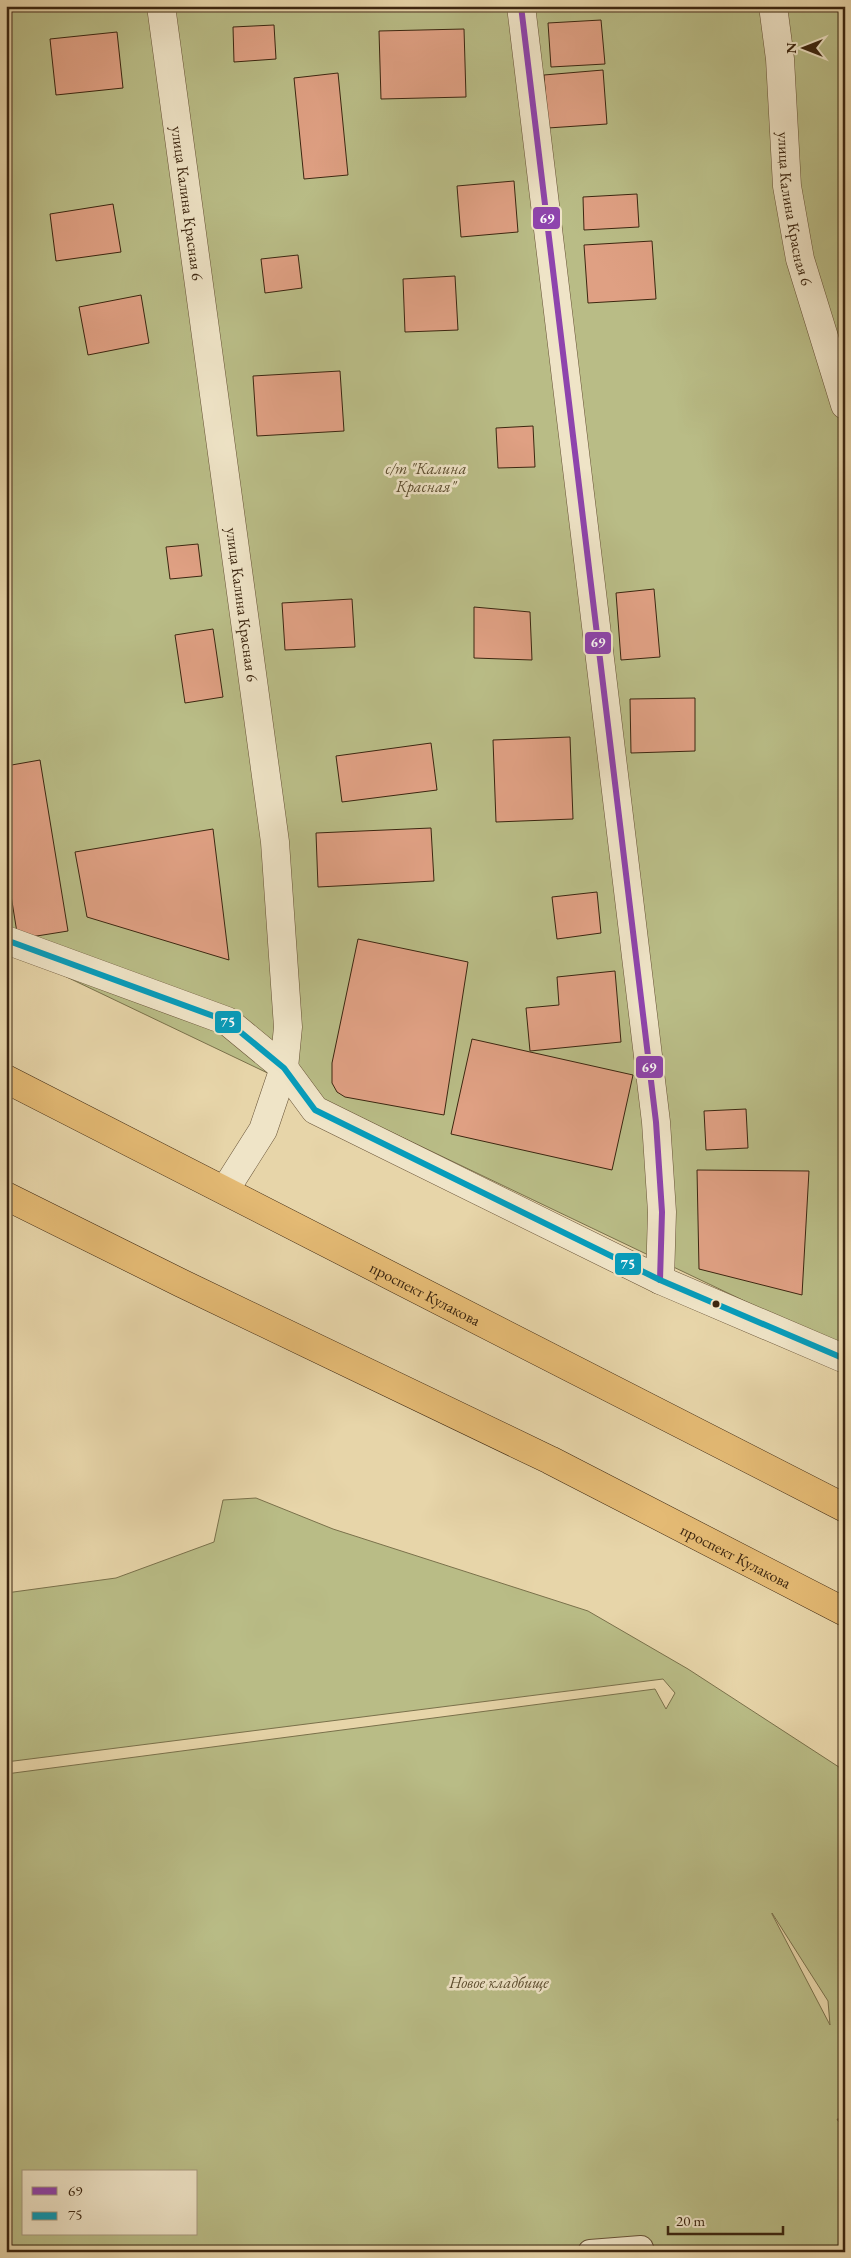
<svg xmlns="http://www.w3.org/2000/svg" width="851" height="2258" font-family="'EB Garamond',serif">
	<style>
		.green { fill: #b9bc86; stroke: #7a714b; fill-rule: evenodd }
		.building { fill: #dfa083; stroke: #3c2610 }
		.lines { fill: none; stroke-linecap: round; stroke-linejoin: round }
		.lane-casing { stroke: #675236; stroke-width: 26 }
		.street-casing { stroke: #675236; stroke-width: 29 }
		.primary-casing { stroke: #3c2610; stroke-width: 29 }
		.lane { stroke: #efe4c7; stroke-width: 24 }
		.street { stroke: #efe4c7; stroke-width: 28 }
		.primary { stroke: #e4ba74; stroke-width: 28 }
		.bus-1-casing { stroke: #efe4c7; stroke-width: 10 }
		.bus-2-casing { stroke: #efe4c7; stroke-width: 10 }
		.bus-1 { stroke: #8e44ad; stroke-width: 6 }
		.bus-2 { stroke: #069cbb; stroke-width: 6 }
		.bus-dot { fill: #3c2610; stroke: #efe4c7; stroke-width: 2 }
		.labels { text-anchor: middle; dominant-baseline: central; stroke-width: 5; stroke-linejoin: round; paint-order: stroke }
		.street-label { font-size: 16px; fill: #3c2610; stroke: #efe4c7 }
		.park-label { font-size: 16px; font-style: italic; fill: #5b4c2e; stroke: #efe4c7 }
		.line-badge { stroke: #efe4c7; stroke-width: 2 }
		.badge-label { font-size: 14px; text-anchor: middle; font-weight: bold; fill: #fff }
	</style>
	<rect width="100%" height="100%" fill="#e7d5a9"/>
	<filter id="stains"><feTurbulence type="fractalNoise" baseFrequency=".004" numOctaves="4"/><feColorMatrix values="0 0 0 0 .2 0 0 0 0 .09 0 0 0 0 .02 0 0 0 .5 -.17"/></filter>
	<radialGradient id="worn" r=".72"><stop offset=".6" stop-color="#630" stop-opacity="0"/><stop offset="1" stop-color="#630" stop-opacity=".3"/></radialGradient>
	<!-- green -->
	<g class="green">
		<polygon points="6,6 845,6 845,1349 6,948"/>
		<path d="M 256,1498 L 333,1529 L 588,1611 L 688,1669 L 845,1771 L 845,2120 L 837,2119 L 838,2121 L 845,2121 L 845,2252 L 6,2252 L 6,1774 L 655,1689 L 666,1709 L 675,1693 L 663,1679 L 6,1762 L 6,1593 L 116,1578 L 214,1542 L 223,1500 ZM 772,1913 L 828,2001 L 830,2025 L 772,1914 ZM 24,2172 L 196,2172 L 196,2234 L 24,2234 Z"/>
	</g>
	<!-- building -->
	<g class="building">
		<polygon points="601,20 605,64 551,67 548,23"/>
		<polygon points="274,25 276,59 234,62 233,27"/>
		<polygon points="464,29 466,97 381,99 379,31"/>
		<polygon points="117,32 123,88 56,95 50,39"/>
		<polygon points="603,70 607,124 548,128 544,75"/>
		<polygon points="338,73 348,175 304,179 294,78"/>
		<polygon points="514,181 518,232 461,237 457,186"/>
		<polygon points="637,194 639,227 584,230 583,197"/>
		<polygon points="113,204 121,252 56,261 50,214"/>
		<polygon points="652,241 656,299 588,303 584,245"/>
		<polygon points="298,255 302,288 265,293 261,259"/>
		<polygon points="455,276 458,330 405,332 403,279"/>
		<polygon points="141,295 149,343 88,355 79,307"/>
		<polygon points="340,371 344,431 257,436 253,376"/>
		<polygon points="533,426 535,467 498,468 496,428"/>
		<polygon points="198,544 202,576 170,579 166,547"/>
		<polygon points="654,589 660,657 621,660 616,593"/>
		<polygon points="352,599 355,647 285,650 282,603"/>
		<polygon points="474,607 530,612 532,660 474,658"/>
		<polygon points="213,629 223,697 185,703 175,635"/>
		<polygon points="695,698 695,751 631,753 630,699"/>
		<polygon points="570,737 573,819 496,822 493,740"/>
		<polygon points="431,743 437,790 342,802 336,756"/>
		<polygon points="40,760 68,931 18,939 6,864 6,766"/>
		<polygon points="431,828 434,881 318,887 316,833"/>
		<polygon points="213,829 229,960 87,917 75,852"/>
		<polygon points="597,892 601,933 557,939 552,897"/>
		<polygon points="358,939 468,962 444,1115 345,1097 337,1092 332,1083 332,1063"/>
		<polygon points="615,971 621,1042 530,1051 526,1008 559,1005 557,977"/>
		<polygon points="472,1039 633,1075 612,1170 451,1134"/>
		<polygon points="746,1109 748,1148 706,1150 704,1111"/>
		<polygon points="697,1170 809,1171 802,1295 699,1269"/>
	</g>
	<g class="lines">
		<defs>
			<polyline id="lane" points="590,2252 641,2248 642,2252"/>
			<g id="street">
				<path id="s1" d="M 161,6 L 275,842 L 288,1027 L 284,1068 L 263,1130 L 225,1190"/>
				<polyline points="521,6 656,1122 662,1212 660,1280"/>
				<path id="s2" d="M 773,6 L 780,59 L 787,186 L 800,259 L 845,405"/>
				<polyline points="6,940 227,1021 284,1068 315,1110 660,1280 845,1359"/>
			</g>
			<g id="primary">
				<path id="s3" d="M 6,1079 L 845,1508"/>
				<path id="s4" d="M 6,1196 L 181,1283 L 550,1460 L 845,1612"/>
			</g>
		</defs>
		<!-- lane casing -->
		<use href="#lane" class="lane-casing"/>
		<!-- street casing -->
		<use href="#street" class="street-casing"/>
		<!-- primary casing -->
		<use href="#primary" class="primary-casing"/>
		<!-- lane -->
		<use href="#lane" class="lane"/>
		<!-- street -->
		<use href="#street" class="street"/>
		<!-- primary -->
		<use href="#primary" class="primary"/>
		<defs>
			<polyline id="bus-1" points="521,6 656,1122 662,1212 660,1280"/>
			<polyline id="bus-2" points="6,940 227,1021 284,1068 315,1110 660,1280 845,1359"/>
		</defs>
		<!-- bus-1 casing -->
		<use href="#bus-1" class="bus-1-casing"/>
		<!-- bus-2 casing -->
		<use href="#bus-2" class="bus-2-casing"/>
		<!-- bus-1 -->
		<use href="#bus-1" class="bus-1"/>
		<!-- bus-2 -->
		<use href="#bus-2" class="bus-2"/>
	</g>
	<!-- markers -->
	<circle class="bus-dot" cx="716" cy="1304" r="4.5"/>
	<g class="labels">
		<!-- street labels -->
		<g class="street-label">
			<text stroke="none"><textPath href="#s1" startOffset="199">улица Калина Красная 6</textPath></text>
			<text stroke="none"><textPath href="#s2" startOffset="204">улица Калина Красная 6</textPath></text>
			<text stroke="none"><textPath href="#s1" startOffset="604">улица Калина Красная 6</textPath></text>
			<text stroke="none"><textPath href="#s3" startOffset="471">проспект Кулакова</textPath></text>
			<text stroke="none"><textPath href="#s4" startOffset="814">проспект Кулакова</textPath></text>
		</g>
		<!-- park labels -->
		<g class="park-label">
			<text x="426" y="468">с/т "Калина<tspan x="426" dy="18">Красная"</tspan></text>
			<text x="499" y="1982">Новое кладбище</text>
		</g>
	</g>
	<g class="line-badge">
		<rect x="532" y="206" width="29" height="24" rx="5" fill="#8e44ad"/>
		<rect x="584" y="631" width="28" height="24" rx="5" fill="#8e44ad"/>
		<rect x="214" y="1010" width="28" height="24" rx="5" fill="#069cbb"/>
		<rect x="635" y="1055" width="29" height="24" rx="5" fill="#8e44ad"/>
		<rect x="614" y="1252" width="28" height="24" rx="5" fill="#069cbb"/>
	</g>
	<g class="badge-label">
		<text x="547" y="223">69</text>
		<text x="598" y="647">69</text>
		<text x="228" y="1027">75</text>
		<text x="649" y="1072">69</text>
		<text x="628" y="1269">75</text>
	</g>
	<!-- margin -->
	<rect width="851" height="2258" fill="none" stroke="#e7d5a9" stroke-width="25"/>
	<rect x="8" y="8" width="836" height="2243" fill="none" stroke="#3c2610" stroke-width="2.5"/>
	<rect x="12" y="12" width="826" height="2233" fill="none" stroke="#3c2610"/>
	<!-- legend -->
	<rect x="22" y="2170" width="175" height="65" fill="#efe4c7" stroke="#a7987e"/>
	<rect x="32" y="2187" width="25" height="8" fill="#8e44ad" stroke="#a7987e"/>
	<text x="68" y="2196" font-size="15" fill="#3c2610">69</text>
	<rect x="32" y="2212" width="25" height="8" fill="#069cbb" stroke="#a7987e"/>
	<text x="68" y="2220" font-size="15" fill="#3c2610">75</text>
	<!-- north arrow -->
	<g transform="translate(804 48) rotate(270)" stroke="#efe4c7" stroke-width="4" paint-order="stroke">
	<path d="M0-4L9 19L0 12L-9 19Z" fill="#3c2610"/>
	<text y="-8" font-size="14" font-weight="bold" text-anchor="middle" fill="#3c2610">N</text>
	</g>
	<!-- scale -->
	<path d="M668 2226v8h115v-8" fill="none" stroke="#3c2610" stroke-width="2.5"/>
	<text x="676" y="2226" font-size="15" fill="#3c2610" stroke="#efe4c7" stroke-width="4" paint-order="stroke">20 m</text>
	<rect width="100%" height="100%" filter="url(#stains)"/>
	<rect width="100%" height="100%" fill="url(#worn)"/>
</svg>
